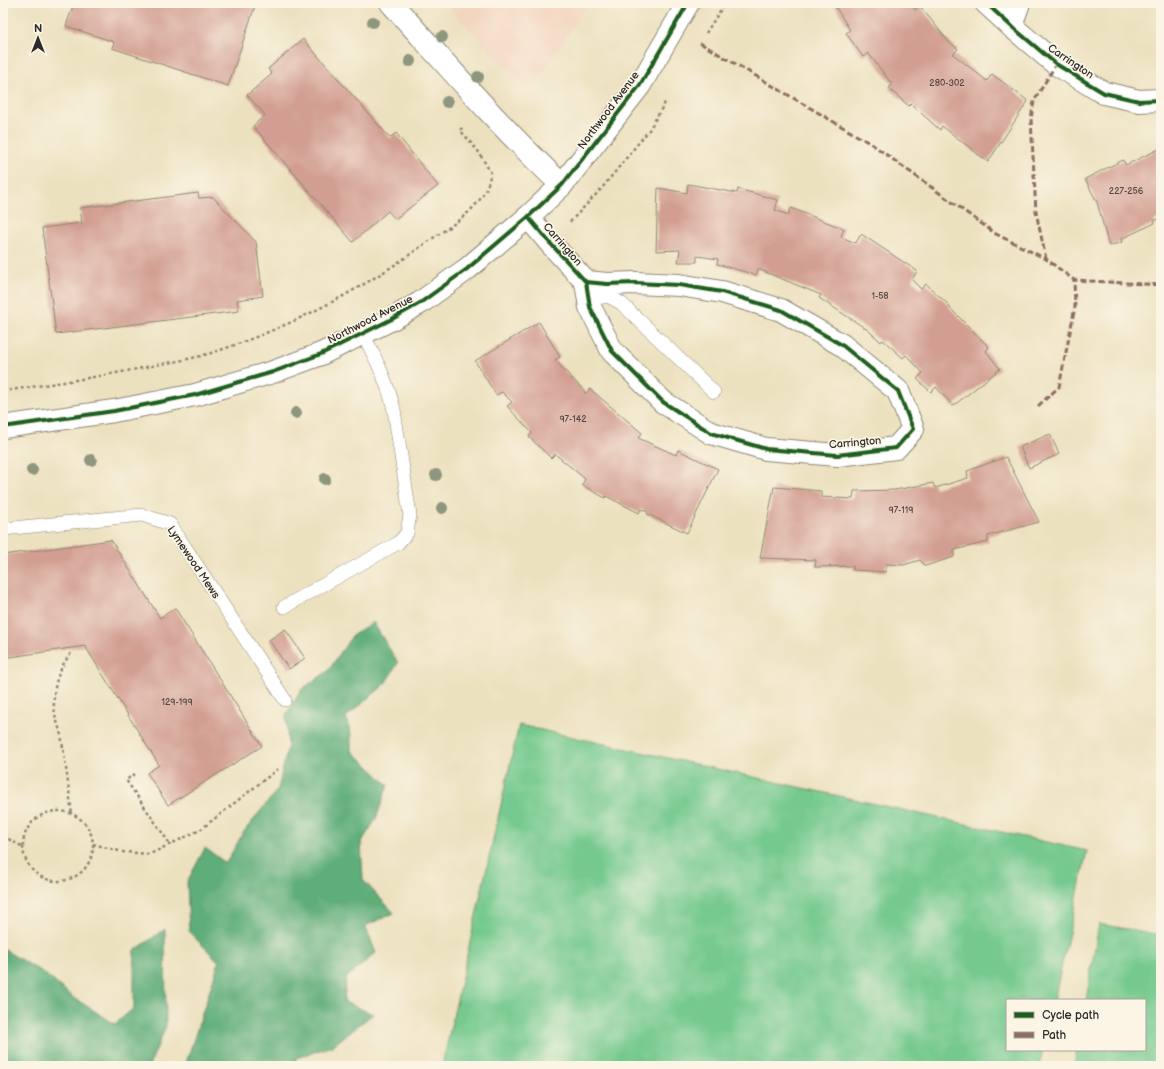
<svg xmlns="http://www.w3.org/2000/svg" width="1164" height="1069" font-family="'Balsamiq Sans',sans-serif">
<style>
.built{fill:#f2d4be}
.green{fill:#74c98e;stroke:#507a5c}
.forest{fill:#5fad79;stroke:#456c52}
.building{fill:#d19e91}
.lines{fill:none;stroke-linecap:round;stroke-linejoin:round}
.service-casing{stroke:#8c8675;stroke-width:14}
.minor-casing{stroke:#8c8675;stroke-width:24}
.path{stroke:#8c8675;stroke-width:2.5;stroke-dasharray:3 3;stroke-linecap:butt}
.service{stroke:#fff;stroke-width:13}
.minor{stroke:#fff;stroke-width:22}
.quiet{stroke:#8d6e63;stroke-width:3;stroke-dasharray:6 3;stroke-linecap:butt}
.cycleway-casing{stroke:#fcf5e5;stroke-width:6}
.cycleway{stroke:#1b5e20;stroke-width:4}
.tree{fill:#8e977e}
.labels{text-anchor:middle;stroke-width:3.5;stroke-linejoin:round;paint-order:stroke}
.number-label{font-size:9px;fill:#544844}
.street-label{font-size:11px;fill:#2b2b2b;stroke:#fcf5e5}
</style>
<rect width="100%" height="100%" fill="#fcf5e5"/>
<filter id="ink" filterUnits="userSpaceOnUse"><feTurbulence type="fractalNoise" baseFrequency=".025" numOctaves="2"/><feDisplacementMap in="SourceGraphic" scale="8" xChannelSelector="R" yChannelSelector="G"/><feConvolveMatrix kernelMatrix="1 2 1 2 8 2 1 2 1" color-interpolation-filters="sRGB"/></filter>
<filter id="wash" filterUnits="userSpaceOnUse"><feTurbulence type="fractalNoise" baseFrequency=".012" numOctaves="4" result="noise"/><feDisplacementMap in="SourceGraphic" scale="16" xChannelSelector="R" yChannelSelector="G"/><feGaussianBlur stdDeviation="0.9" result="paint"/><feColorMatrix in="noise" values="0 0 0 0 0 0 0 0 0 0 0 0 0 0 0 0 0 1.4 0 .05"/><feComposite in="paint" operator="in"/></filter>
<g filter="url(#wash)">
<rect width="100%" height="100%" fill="#ece1bf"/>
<path class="built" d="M444,3H588L536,83L526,87Z"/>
<path class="green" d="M519,725L1087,851L1054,1000H1007V1050H1043L1039,1066H442Z
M1099,924L1161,935V1066H1074L1077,1050H1145V1000H1086Z"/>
<path class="forest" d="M373,622L398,663L384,685L346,717L351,735V750L388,785L376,819L361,843L363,880L394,913L365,926L376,953L346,978L344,1002L373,1014L332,1046L296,1058L297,1066H185L219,962L189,932L187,882L205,848L226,863L243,833L278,789L288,746L286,715L302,689L328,671L352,636Z
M165,929L166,1026L149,1066H3V949L45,974L74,998L115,1024L134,1008V951Z"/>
<g id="blocks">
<path class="building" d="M74,3H256L228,86L112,48L114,42L66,26Z
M833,3H911L915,10L920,6L948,41L958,49L953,54L987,81L992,74L1028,101L988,162L942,126L940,130L911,104L909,106L889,89L892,84L868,53L863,57L846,33L850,30Z
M303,39L390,138L396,133L438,186L395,219L388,211L353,242L253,126L265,115L247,95L272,74L268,69Z
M1161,148V224L1158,219L1154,221L1155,223L1121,239L1122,242L1109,246L1097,202L1085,179L1123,160L1126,165Z
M688,184L737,193L738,189L778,200L775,210L788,215L791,208L844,229L841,237L856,243L861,234L917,271L912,280L921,289L926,284L950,306L949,307L989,347L986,351L1000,369L953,406L936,387L931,392L917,379L923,373L906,355L903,358L883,340L881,342L868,330L819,298L821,295L758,269L756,275L717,264L718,259L697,256V262H678L680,250L656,251L658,188L687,193Z
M198,193L199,198L213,197L256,242L263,296L237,300L239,311L56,334L42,228L82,223L80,208Z
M539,322L560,357L555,360L585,392V394L590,389L642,433L638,438L676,455L678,450L718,469L687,533L647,514L648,512L641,509L639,513L606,496L605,498L582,485L585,479L555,454L551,458L529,437L532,433L507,406L512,402L502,392L496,395L475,361Z
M1050,434L1059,454L1029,468L1020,447Z
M1006,457L1039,522L988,536V542L954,550V557L925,566L920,560L904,565L886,564V572L853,570V566L815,567L816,560L760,558L774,487L821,491V497L853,499L854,491L895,490L933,483L935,488L968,478L967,471Z
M111,540L160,618L175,608L262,746L168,805L147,773L159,765L85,646L3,658V555Z
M285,629L305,658L289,669L269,640Z"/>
</g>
</g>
<g filter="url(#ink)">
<use href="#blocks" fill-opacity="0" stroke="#8c8675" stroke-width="1"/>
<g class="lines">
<defs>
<path id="service" d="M589,300L608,296L621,303L714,392
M3,529L142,515L170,524L285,700
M284,607L398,543L407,533L410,515L394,410C388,383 376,359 363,334"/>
<path id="minor" d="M391,3C447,65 501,128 562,185
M986,3L1011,26L1056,64L1104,93L1139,101L1161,100
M1011,26L1019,3
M528,217L550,243L586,282L590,307L612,351L663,402L711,433L766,449L837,455L896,448L913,429L898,391L842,345L781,310L722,292L679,285L635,283L607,284L586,282
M3,427L114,411L195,395L273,372L321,354L392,319L420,303L467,269L528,217L562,185L640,85L688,3"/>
</defs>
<use href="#service" class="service-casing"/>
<use href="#minor" class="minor-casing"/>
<path class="path" d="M706,33L725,3
M570,222L602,188L649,130L666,101
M3,391C53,384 103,376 152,366C172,362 192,359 211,353C284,330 361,291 423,245C444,230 472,215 484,193C488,187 489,179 491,173L478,151L460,130L464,126
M71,653C57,671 51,692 55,714C57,723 61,732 62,741C66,766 69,790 72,815
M135,774L126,780L170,844
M23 846a35 35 0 1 1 70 0a35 35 0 1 1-70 0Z
M3,836L23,847
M93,844L123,852L150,854L200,830L278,769"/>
<use href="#service" class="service"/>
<use href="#minor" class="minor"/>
<path class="quiet" d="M700,43L873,145L996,234L1046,259L1074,280L1161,285
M1046,259L1036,212L1031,119L1034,101L1056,64
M1038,406L1059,387L1075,307L1074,280"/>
<defs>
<path id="cycleway" d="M986,3L1011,26L1056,64L1104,93L1139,101L1161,100
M528,217L550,243L586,282L590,307L612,351L663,402L711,433L766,449L837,455L896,448L913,429L898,391L842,345L781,310L722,292L679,285L635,283L607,284L586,282
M3,427L114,411L195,395L273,372L321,354L392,319L420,303L467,269L528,217L562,185L640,85L688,3"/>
</defs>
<use href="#cycleway" class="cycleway-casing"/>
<use href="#cycleway" class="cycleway"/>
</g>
<g class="tree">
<circle cx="373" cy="22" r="6"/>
<circle cx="442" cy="37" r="6"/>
<circle cx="410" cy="61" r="6"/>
<circle cx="478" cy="77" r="6"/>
<circle cx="447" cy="102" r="6"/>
<circle cx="296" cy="413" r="6"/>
<circle cx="91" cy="460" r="6"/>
<circle cx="32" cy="470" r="6"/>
<circle cx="436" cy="475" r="6"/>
<circle cx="325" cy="479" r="6"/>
<circle cx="442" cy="508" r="6"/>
</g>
</g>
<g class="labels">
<g class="number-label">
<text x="947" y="86">280-302</text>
<text x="1126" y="194">227-256</text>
<text x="880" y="299">1-58</text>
<text x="573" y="422">97-142</text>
<text x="901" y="513">97-119</text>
<text x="177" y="705">129-199</text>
</g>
<g class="street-label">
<text transform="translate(1071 61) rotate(34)" y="4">Carrington</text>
<text transform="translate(608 110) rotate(-53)" y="4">Northwood Avenue</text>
<text transform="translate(563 244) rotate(49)" y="4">Carrington</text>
<text transform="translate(370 319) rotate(-27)" y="4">Northwood Avenue</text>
<text transform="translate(855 442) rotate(-5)" y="4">Carrington</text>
<text transform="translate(194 562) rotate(56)" y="4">Lymewood Mews</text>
</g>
</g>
<rect width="1164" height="1069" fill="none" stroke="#fcf5e5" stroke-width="16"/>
<rect x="1006" y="999" width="140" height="52" fill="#fcf5e5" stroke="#a8a49b"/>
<rect x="1014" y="1012" width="20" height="6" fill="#1b5e20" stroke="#a8a49b"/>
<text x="1042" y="1019" font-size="12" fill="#2b2b2b">Cycle path</text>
<rect x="1014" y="1032" width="20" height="6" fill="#8d6e63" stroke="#a8a49b"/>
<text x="1042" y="1039" font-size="12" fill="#2b2b2b">Path</text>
<g transform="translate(38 38)" stroke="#fcf5e5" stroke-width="3" paint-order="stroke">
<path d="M0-3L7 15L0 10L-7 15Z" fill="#2b2b2b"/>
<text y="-6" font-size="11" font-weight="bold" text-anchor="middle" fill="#2b2b2b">N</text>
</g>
</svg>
